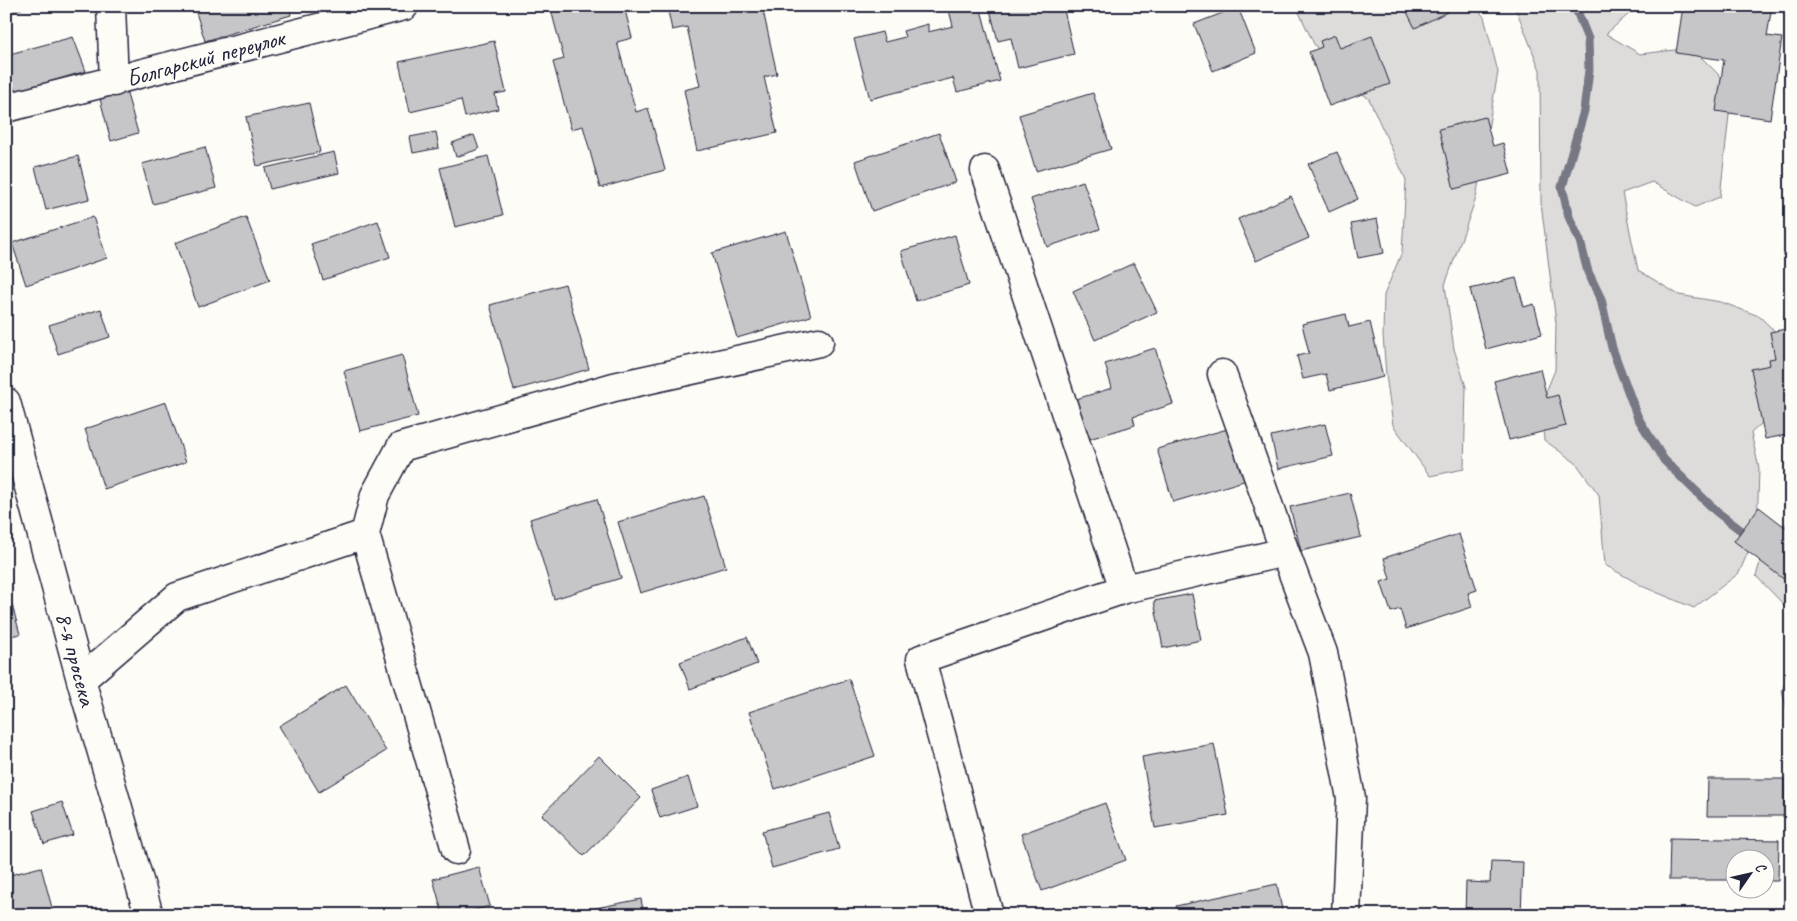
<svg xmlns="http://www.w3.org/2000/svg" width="1797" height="921" font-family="Caveat,sans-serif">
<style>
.green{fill:#dddcdb;stroke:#807f8b}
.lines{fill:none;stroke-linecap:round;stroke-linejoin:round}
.stream{stroke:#787885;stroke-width:9}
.building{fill:#c6c6c8;stroke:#22223b}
.minor-casing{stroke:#22223b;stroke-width:31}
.minor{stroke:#fdfcf7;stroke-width:28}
.labels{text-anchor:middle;stroke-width:4.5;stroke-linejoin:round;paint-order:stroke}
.street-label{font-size:24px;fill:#22223b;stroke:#fdfcf7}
</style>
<rect width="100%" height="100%" fill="#fdfcf7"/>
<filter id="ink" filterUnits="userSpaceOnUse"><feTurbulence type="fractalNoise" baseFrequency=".02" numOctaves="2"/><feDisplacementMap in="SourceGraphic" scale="10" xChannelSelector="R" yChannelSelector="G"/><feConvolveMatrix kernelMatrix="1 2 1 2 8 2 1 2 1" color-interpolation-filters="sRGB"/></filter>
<g filter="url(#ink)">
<path class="green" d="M1296,6H1475L1484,17L1498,72L1476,198L1445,285L1454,349L1466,387L1464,469L1430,476L1393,425L1386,375L1383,335L1384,295L1402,252L1406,180L1369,99L1334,71L1314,44Z
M1513,6H1638L1606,34L1640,54L1692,48L1732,88L1720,197L1695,207L1652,182L1622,193L1638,270L1679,295L1721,302L1759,316L1791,347V397L1751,433L1759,468L1757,531L1739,573L1694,608L1644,587L1605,565L1599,495L1576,463L1544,440L1541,404L1555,370L1556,323L1541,203L1540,70L1518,14Z
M1791,523V612L1756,576L1770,528Z
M1791,665V725L1782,691Z"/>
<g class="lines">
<path class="stream" d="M1575,6L1588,39L1589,70L1584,111L1562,187L1569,217L1580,241L1588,272L1601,299L1612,348L1638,418L1664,460L1717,512L1751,538"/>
</g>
<path class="building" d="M8,6H29L10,13Z
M194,6H289L291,15L205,41Z
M550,6H624L632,38L617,42L636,112L648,108L665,170L600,188L583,126L571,129L553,62L564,59Z
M667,6H762L777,74L764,77L777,133L697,151L684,90L700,86L687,27L672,30Z
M948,6H980L1000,81L957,92L953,78L870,99L854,39L882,32L885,42L905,37L903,31L928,24V32L953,26Z
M989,6H1063L1074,54L1018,68L1011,38L998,41Z
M1404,6H1459L1415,28Z
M1683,6H1772L1767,36L1782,38L1770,119L1716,111L1724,60L1676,53Z
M1238,7L1256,53L1213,71L1194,24Z
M1335,35L1340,48L1372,36L1390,84L1329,106L1309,52L1322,47L1320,41Z
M73,37L86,71L15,92L6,69V55Z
M494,41L506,92L495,94L498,109L465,117L461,100L410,112L399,62Z
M125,87L138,133L111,141L99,95Z
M1093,93L1111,149L1036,171L1019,115Z
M309,103L320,152L257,166L246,117Z
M1485,117L1493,146L1503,143L1511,174L1454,189L1439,129Z
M436,132L439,148L413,153L410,137Z
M939,133L956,182L872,211L855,161Z
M474,135L479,149L456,157L452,143Z
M205,147L216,188L153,204L142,164Z
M334,152L339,173L270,189L265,168Z
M1337,152L1358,199L1329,212L1308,164Z
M78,156L89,199L46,210L35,167Z
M488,156L503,215L455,227L440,168Z
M1083,181L1100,229L1047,247L1031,199Z
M1291,196L1309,238L1256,261L1238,219Z
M93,217L107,258L26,285L12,243Z
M246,217L270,280L198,307L175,243Z
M1377,219L1384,253L1358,258L1351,224Z
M378,221L390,257L323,280L311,244Z
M786,231L811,316L737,338L712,253Z
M955,235L969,285L916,301L901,251Z
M1134,263L1157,312L1095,340L1073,291Z
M1516,278L1524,307L1534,304L1542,334L1486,349L1470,289Z
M565,284L589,369L514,390L490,305Z
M101,309L110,337L58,354L49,325Z
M1346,314L1349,327L1370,322L1383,377L1330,390L1326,374L1303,379L1297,356L1309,353L1302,324Z
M1791,328V434L1765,439L1751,369L1770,365L1769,359L1775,358L1770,332Z
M1155,348L1173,404L1133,417L1135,425L1086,440L1073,400L1112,388L1105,364Z
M402,355L418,416L360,431L344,371Z
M1540,369L1547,398L1558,395L1566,426L1509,440L1494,381Z
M166,402L186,462L104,489L85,429Z
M1325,424L1333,456L1278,469L1271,436Z
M1231,428L1247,480L1173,502L1157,449Z
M1350,493L1361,537L1301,551L1290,507Z
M704,496L726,567L640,593L618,522Z
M597,499L621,578L554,599L530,519Z
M1759,507L1785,527L1791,523V595L1785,590L1790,584L1734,541Z
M1459,534L1477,590L1468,593L1472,607L1406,629L1400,609L1391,612L1381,582L1390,579L1384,558Z
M6,583L20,634L6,637Z
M1192,594L1201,640L1163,648L1154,601Z
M747,637L757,664L690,689L680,662Z
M849,679L875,756L775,789L749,712Z
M346,685L386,751L319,792L279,726Z
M1214,744L1228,815L1155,828L1142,757Z
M599,756L641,798L584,856L542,815Z
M688,777L697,806L660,818L651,790Z
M1708,779H1784V816H1707Z
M62,802L73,835L44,844L33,811Z
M1105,803L1126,860L1042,891L1021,834Z
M829,813L839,849L772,868L762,831Z
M6,815L12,833L6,834Z
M1670,838L1779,840L1778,881H1764V858H1734V880H1669Z
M1491,861L1523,862L1521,915H1465L1466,882L1490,883Z
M41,867L54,915H6V876Z
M479,867L490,906L458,915H443L433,879Z
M1277,884L1283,915H1178L1176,906Z
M641,899L644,915H561Z"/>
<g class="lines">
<defs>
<path id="minor" d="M111,6L114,82
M6,108L404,6
M985,170L1124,589
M1222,374L1285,552L1323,653L1351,798L1346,915
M6,402L81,680L149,915
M81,680L177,597L365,534
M456,850L365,534L375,495L401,447L614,387L819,342
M989,915L921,659L1124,589L1285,552"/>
</defs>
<use href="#minor" class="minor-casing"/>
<use href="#minor" class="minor"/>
</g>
</g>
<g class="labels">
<g class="street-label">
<text transform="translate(205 58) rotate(-15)" y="8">Болгарский переулок</text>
<text transform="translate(76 659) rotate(75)" y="8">8-я просека</text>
</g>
</g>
<rect width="1797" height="921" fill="none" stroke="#fdfcf7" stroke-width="25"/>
<rect x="12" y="12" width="1772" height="896" fill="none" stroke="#22223b" stroke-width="2" filter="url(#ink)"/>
<g transform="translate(1750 874) rotate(56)"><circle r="24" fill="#fdfcf7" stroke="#a5a5ac"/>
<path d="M0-4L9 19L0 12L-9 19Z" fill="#22223b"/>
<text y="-8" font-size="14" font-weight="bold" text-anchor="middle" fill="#22223b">С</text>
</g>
</svg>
